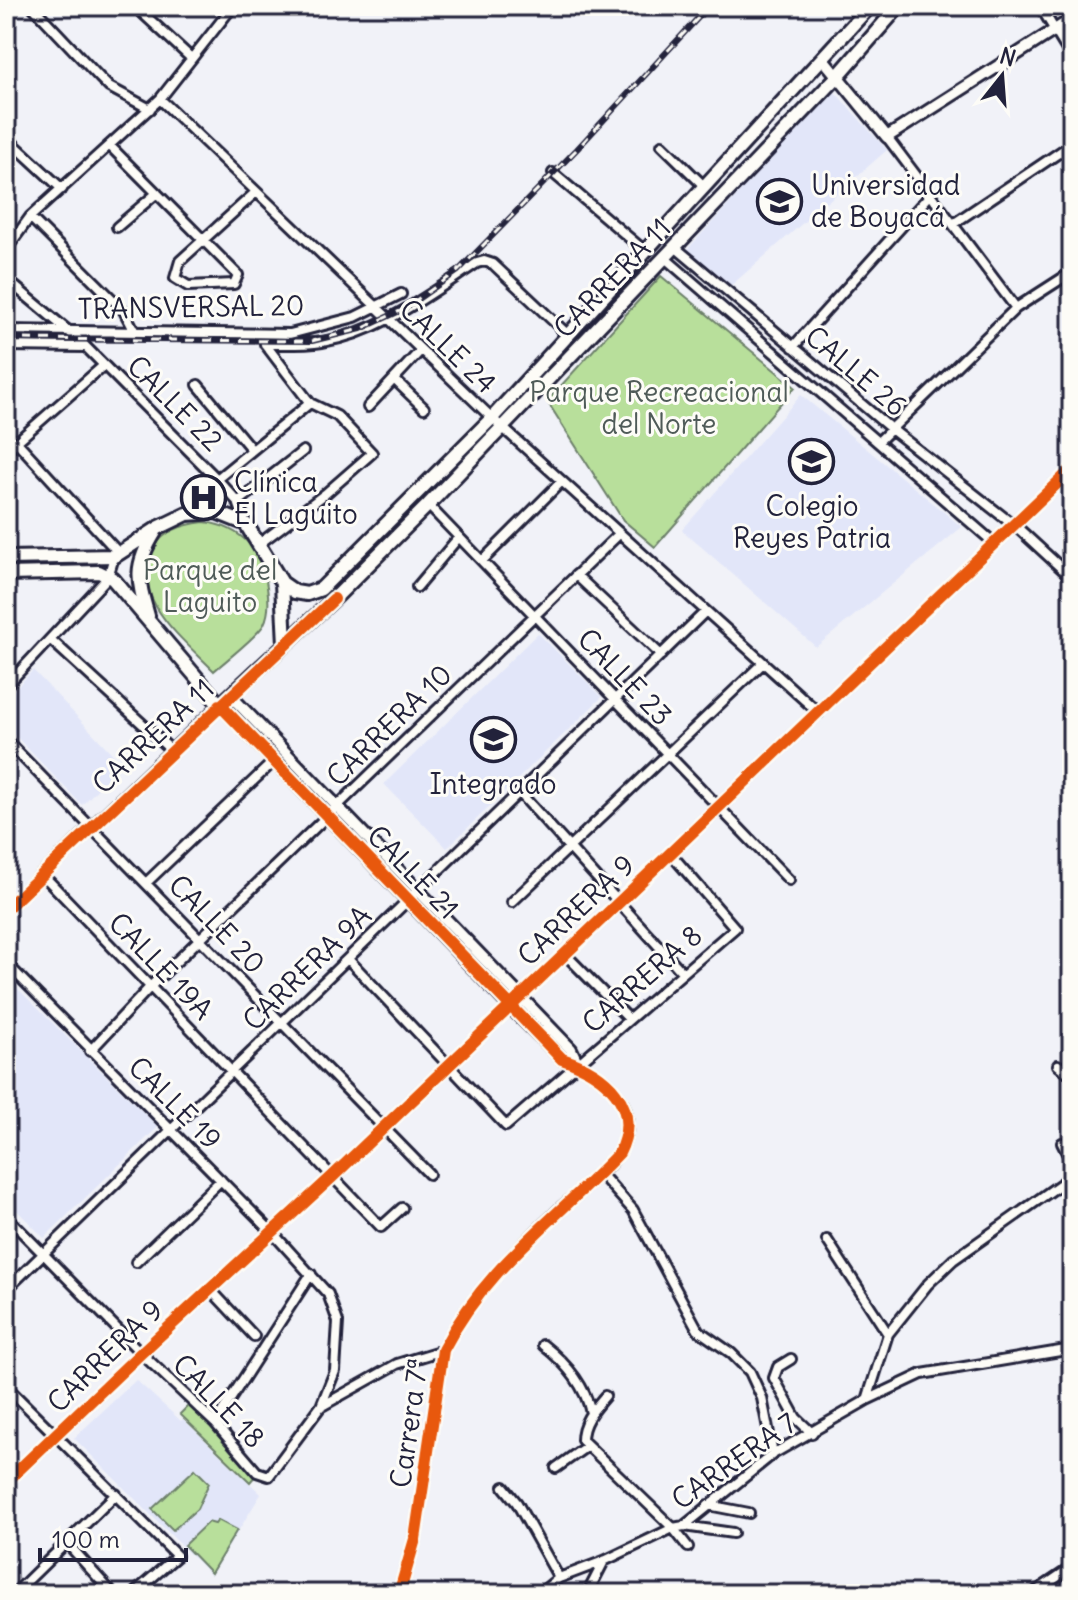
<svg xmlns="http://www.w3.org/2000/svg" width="1078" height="1600" font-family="Delius,sans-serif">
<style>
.built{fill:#e2e6f9}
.green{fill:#b8df9b;stroke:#6d806b;stroke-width:2}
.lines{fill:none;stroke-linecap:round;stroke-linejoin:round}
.minor-casing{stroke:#22223b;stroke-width:14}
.tertiary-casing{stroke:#22223b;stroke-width:16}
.primary-casing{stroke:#22223b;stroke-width:18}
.minor{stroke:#fdfcf7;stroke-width:8}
.tertiary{stroke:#fdfcf7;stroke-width:10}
.primary{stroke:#fdfcf7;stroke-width:12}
.rail-casing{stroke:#22223b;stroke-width:6}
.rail{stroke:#fdfcf7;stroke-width:3;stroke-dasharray:9;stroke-linecap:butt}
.cycleway-casing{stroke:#fdfcf7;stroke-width:17}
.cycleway{stroke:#e8590c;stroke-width:12}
.labels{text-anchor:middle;stroke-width:6;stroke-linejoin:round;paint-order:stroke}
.poi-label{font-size:28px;fill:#22223b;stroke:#fdfcf7;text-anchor:start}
.street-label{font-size:28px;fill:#22223b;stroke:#fdfcf7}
.park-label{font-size:28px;fill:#4f5b58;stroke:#fdfcf7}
</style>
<rect width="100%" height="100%" fill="#f1f2f8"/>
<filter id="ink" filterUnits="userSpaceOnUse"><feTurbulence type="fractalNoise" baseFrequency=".0125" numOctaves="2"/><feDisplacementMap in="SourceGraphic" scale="16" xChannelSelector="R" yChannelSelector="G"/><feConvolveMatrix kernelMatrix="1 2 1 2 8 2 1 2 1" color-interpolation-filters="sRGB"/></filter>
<g filter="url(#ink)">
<path class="built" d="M833,90L887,150L728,288L685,252Z
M801,395L962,527L816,647L682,530Z
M538,633L602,697L447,848L384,784Z
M33,670L122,764L82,805L6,726V699Z
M6,977L158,1127L44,1238L6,1199Z
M136,1380L181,1421L183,1419L261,1494L211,1575L74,1438Z"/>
<path class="green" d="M661,276L795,387L655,547L623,520L547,401Z
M204,522C242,527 263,551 267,587C269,599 270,612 264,624C259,635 225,661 214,671C184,640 124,595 155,546C165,530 185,524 204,522Z
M190,1404L257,1474L250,1482L180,1414Z
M195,1469L209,1483L197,1509L173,1530L152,1509Z
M218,1520L237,1530L211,1573L184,1545L208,1522L215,1524Z"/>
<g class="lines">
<defs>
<path id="minor" d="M32,6L100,78L109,87L150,109
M135,6L191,58
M1040,6L1072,58
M160,99L492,418L819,713
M6,137L62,189
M887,137L1016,308
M109,145L238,275L234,284L188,286L175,278L180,261L256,192
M662,145L705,187
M553,173L646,252
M30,217L124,311L135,332
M953,224L1072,144
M117,227L157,193
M675,247L890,428L1020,530L1072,578
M6,250L30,217L160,99L233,6
M665,258L993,542
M6,279L78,339L217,479L238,502L246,524
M6,330L290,334L355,317L401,294
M265,344C283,344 303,345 322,342C381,332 428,295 477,263L484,261L493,264L568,335
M6,346L85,347
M793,347L930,195
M394,379L424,408
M198,385L252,450
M368,407L421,350
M878,442L1016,308L1072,272
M6,451L103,366
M217,479L310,403
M238,502L303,451
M428,505L789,880
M259,544L325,494L372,453L337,416L310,403L265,344
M482,561L561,482
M576,575L661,655
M417,587L459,537
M50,639L172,751
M6,686L108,577L116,550L17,442
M6,740L429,1174
M519,792L683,973
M42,874L381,1227L402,1208
M146,883L274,761
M512,902L763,663
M565,954L629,1019
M348,959L506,1126L735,928L671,854
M6,963L272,1232L328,1294L338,1322L335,1371L321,1406L269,1476L257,1472L215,1423L141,1353L6,1216
M90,1051L150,987L618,535
M1058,1065L1072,1076
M1062,1143L1072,1163
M600,1173L633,1210L698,1330L731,1353L750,1372L762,1398L773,1454
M827,1240L888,1334
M136,1262L221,1180
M210,1289L254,1336
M6,1290L706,611
M543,1345C566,1363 585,1385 591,1413
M791,1359L778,1367L774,1378L796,1418L812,1433
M6,1386L177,1556L133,1594
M605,1396C594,1409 582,1422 582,1440L673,1528L688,1547
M867,1400L888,1334L928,1284L953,1260L1072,1176
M322,1406L397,1364L443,1350
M215,1423L311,1274
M556,1468L587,1446
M6,1482L141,1353L332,1177L1072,469
M504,1487L517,1503L559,1578
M708,1505L749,1513
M684,1526L733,1533
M67,1543L113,1594
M14,1594L116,1494
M399,1594L415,1539L443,1350C471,1295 515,1250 559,1209C579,1191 607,1173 621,1150C627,1139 629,1127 627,1115C623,1090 597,1078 578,1064
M539,1594L559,1578L604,1561L673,1528L684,1526L773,1454L867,1400L922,1374L1072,1349
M587,1594L604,1561
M1032,1594L1072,1567"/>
<path id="tertiary" d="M824,60L887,137L1072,19
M231,696L571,1049L578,1064
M6,909L220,705L515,1012L562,1059L578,1064"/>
<path id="primary" d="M6,558L115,556L158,528L187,514L216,512L246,524L282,583L295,592L307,594L321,589L492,418L870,6
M6,574L99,572L113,579L220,705L334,599L428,505L837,77L899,6
M282,583L285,644
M148,616C137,578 134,566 155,532"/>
</defs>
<use href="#minor" class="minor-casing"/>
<use href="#tertiary" class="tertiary-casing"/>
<use href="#primary" class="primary-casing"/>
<use href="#minor" class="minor"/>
<use href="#tertiary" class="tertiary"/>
<use href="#primary" class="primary"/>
<defs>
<path id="rail" d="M6,339L312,341L361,329L402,310L458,271L577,149L709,6"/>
</defs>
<use href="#rail" class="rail-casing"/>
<use href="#rail" class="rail"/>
<defs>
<path id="cycleway" d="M220,705L562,1059C605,1073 643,1105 619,1153C557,1219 487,1265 443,1350L415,1539L399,1594
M6,909L334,599
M6,1482L141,1353L332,1177L1072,469"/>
</defs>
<use href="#cycleway" class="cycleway-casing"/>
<use href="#cycleway" class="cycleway"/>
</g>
</g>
<defs>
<symbol id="university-ring" viewBox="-11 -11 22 22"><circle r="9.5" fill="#fdfcf7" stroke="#22223b" stroke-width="1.5"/><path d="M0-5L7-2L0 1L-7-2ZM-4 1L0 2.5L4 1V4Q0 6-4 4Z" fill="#22223b"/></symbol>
<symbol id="school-ring" viewBox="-11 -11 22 22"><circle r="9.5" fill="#fdfcf7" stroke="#22223b" stroke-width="1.5"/><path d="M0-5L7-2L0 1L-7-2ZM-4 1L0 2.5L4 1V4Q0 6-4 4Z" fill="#22223b"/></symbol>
<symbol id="hospital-ring" viewBox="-11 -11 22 22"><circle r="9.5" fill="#fdfcf7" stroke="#22223b" stroke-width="1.5"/><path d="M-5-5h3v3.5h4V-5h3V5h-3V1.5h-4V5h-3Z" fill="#22223b"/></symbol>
</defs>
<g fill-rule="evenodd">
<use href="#university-ring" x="754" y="176" width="51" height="51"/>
<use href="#school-ring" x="786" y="436" width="51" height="51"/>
<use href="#hospital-ring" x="178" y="472" width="51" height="51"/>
<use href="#school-ring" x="468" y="714" width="51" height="51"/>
</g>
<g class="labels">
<g class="poi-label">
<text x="811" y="195">Universidad<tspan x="811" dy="32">de Boyacá</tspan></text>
<text x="234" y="492">Clínica<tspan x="234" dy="32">El Laguito</tspan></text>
<text x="812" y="516" text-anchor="middle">Colegio<tspan x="812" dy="32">Reyes Patria</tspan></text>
<text x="493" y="794" text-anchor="middle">Integrado</text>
</g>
<g class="street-label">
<text transform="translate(612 278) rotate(-46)" y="10">CARRERA 11</text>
<text transform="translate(191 307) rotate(-1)" y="10">TRANSVERSAL 20</text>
<text transform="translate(448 346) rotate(44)" y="10">CALLE 24</text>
<text transform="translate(856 371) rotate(40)" y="10">CALLE 26</text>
<text transform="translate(175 403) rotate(45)" y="10">CALLE 22</text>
<text transform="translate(625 677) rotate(46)" y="10">CALLE 23</text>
<text transform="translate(389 725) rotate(-44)" y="10">CARRERA 10</text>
<text transform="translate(153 736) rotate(-43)" y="10">CARRERA 11</text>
<text transform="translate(413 872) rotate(46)" y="10">CALLE 21</text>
<text transform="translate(576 910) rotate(-43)" y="10">CARRERA 9</text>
<text transform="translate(217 924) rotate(46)" y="10">CALLE 20</text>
<text transform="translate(161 966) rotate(46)" y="10">CALLE 19A</text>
<text transform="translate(307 968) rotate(-44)" y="10">CARRERA 9A</text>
<text transform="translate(642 979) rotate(-41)" y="10">CARRERA 8</text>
<text transform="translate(175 1103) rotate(45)" y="10">CALLE 19</text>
<text transform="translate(105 1356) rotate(-44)" y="10">CARRERA 9</text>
<text transform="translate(219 1401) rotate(46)" y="10">CALLE 18</text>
<text transform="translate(409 1423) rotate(-82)" y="10">Carrera 7ª</text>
<text transform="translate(734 1461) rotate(-35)" y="10">CARRERA 7</text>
</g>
<g class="park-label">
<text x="659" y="402">Parque Recreacional<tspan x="659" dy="32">del Norte</tspan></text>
<text x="210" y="580">Parque del<tspan x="210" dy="32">Laguito</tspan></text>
</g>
</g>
<rect width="1078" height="1600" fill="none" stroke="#fdfcf7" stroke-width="32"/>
<rect x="16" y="16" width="1046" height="1568" fill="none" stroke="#22223b" stroke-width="3" filter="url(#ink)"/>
<g transform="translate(1002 76) rotate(17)" stroke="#fdfcf7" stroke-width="6" paint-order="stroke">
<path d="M0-6L14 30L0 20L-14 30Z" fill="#22223b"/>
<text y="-12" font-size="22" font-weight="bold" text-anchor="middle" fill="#22223b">N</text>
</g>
<path d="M40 1548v12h146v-12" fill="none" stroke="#22223b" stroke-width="4"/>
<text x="52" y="1548" font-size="24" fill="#22223b" stroke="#fdfcf7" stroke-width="6" paint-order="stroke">100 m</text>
</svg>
